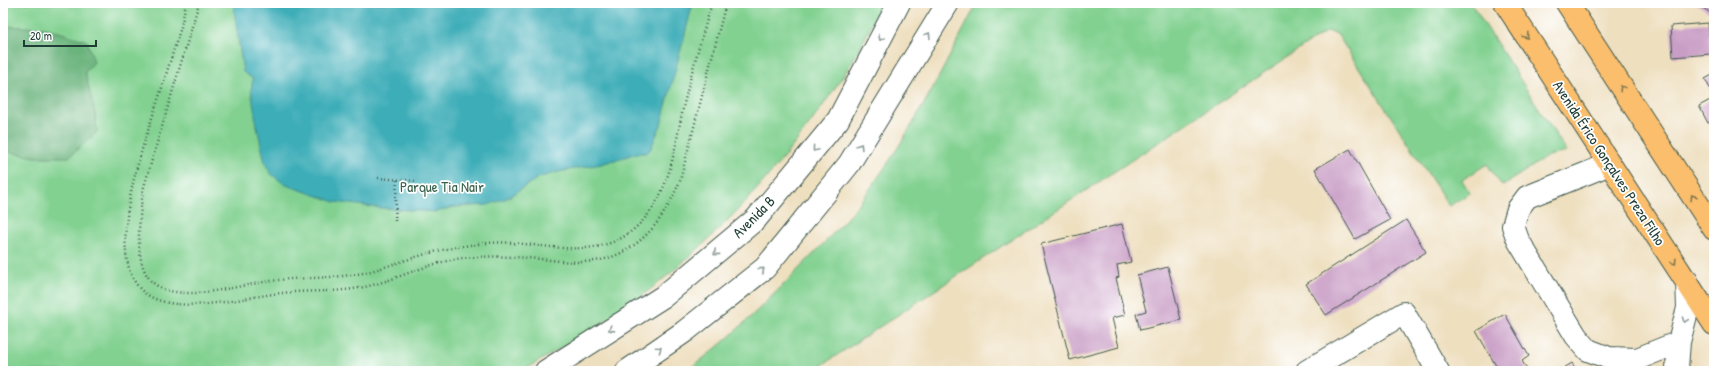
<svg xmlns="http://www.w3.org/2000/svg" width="1717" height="374" font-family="'Patrick Hand',sans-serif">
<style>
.green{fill:#82d191;stroke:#508762}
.forest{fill:#69b37b;stroke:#447858}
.water{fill:#3cadb8;stroke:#2e7576}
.building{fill:#c99ec6}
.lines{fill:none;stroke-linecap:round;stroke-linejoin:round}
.minor-casing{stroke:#3e5549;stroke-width:24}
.major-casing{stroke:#3e5549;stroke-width:24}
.path{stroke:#3e5549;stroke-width:2.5;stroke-dasharray:1 3;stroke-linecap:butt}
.minor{stroke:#fff;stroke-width:22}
.major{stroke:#fabe6d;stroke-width:22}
.oneway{stroke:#8f9e9a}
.oneway2{stroke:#82774e}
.labels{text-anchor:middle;stroke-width:3.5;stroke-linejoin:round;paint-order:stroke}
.street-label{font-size:15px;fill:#1f3d34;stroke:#fff}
.park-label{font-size:15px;fill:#38624b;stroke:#fff}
</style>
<rect width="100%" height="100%" fill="#fff"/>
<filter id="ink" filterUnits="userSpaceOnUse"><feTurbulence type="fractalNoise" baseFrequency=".025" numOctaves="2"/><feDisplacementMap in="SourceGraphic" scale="8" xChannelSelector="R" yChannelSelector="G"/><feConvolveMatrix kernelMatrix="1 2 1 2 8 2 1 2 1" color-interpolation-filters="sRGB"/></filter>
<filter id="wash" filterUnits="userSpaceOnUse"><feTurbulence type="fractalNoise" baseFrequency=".012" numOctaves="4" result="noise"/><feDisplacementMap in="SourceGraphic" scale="16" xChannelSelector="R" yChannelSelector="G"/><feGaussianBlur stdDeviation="0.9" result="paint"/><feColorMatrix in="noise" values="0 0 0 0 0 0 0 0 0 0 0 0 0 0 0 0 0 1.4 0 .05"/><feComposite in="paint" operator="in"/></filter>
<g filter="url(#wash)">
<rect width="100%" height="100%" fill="#eedfbf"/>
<path class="green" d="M3,3H882C872,23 863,44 852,62C792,157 716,244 624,309C594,329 562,347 531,366L519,371H3V149L4,151Z
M977,3H1471L1567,152L1548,156L1502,186L1487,164L1462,180L1470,193L1449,206L1337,34L1327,31L813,371H686C722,346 754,314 785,283C815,252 847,222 872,186C913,129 945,66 977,3Z"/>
<path class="forest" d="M3,26L46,28L87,41L94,62L85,72L95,113L97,132L69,157H35L4,151L3,149Z"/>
<path class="water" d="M233,3H693L661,125L650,150L646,153H638L601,164L558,172L538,178L507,198L488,205L454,207L436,212L381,208L335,202L286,185L271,174L265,163L256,122L251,89L253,79L243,72Z"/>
<g id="blocks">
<path class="building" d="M1695,3H1714V15Z
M1708,23L1711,54L1673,57L1671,26Z
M1714,74V96L1705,79Z
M1714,98V120L1708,123L1699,106Z
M1350,149L1390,220L1355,239L1315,169Z
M1406,220L1426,252L1326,315L1306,284Z
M1122,224L1131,262L1117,265L1119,277L1116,278L1125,315L1112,318L1119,347L1070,360L1041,244Z
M1168,267L1181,320L1140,330L1136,314L1146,311L1137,275Z
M1505,314L1529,356L1522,361L1528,371H1499L1476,331Z
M1572,363L1577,371H1559Z"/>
</g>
</g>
<g filter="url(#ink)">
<use href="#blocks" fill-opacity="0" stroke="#3e5549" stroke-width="1"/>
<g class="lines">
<defs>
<path id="minor" d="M1610,164L1527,197L1518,209L1513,226L1518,240L1576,336L1588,350L1609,358L1637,359L1679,342
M546,371L664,296L756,219L838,120L899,3
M627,371L684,332L765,268L849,164L948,3
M1307,371L1404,313L1438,371
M1679,371L1677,368L1679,342L1688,308L1687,281"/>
<path id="major" d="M1505,3L1714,324
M1567,3L1714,229"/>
</defs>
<use href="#minor" class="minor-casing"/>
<use href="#major" class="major-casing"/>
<path class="path" d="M186,3L181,27C172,55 164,82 155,109C141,152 108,245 137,285C164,322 245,296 282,293C309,290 337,293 364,287C397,280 429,262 463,258C484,256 507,256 528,258C560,260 591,268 621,253C652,237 667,211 680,181L726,3
M199,3L143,190C140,217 131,268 156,285C167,293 184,293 196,293C224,291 251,283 279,280C309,277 341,279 371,271C396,264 421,254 447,249C468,245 492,241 513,243C554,246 600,259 634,229C671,198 674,148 684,104C692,70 702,36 712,3
M378,178L415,181
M395,221L397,179"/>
<use href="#minor" class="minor"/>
<use href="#major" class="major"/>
</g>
<defs><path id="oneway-chevron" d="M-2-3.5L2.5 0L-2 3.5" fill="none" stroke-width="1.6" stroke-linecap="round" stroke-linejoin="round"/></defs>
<g class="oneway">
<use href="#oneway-chevron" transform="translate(928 35) rotate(-58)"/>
<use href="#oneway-chevron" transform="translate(881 38) rotate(117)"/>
<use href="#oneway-chevron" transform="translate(860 146) rotate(-58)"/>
<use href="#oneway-chevron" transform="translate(815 149) rotate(130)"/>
<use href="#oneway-chevron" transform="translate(716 253) rotate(140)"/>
<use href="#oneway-chevron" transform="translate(762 270) rotate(-42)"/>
<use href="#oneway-chevron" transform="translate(1685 320) rotate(108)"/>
<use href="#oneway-chevron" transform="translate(611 329) rotate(148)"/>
<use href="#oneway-chevron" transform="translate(659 349) rotate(-35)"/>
</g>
<g class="oneway2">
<use href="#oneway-chevron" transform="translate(1526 36) rotate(57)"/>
<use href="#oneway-chevron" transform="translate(1622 88) rotate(-123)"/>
<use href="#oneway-chevron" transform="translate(1693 197) rotate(-123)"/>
<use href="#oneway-chevron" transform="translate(1674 262) rotate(57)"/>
</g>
</g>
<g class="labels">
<g class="street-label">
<text transform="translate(1609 163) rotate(57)" y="5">Avenida Érico Gonçalves Preza Filho</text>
<text transform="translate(754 217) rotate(-45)" y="5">Avenida B</text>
</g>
<g class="park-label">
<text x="442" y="192">Parque Tia Nair</text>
</g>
</g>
<rect width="1717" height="374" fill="none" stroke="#fff" stroke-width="16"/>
<path d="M24 40v6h72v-6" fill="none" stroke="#1f3d34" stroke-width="2"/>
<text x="30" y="40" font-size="12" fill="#1f3d34" stroke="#ffffff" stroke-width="3" paint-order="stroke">20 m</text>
</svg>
